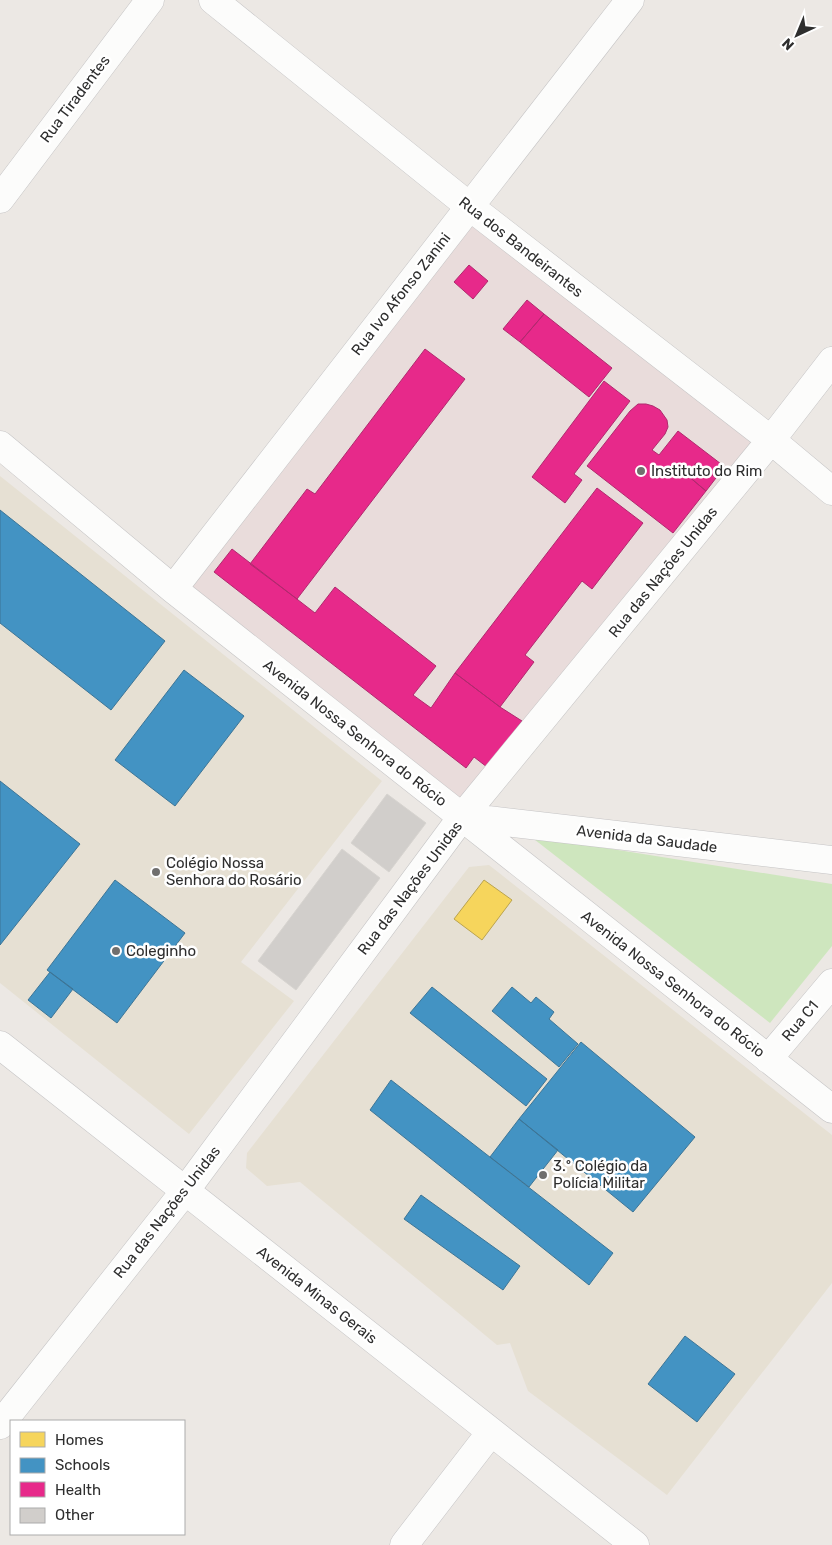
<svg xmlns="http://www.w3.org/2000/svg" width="832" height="1545" font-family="Rubik,sans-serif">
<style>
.education{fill:#e6e0d3}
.medical{fill:#e9dcdb}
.green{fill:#cee6be}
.homes{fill:#f6d55c;stroke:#baa34e}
.schools{fill:#4393c3;stroke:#3d7596}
.health{fill:#e7298a;stroke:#b02a6e}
.building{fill:#d1cecb;stroke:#d7d4d0}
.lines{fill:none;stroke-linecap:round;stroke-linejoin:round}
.minor-casing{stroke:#c5c4c5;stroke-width:29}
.minor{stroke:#fcfcfb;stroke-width:28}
.poi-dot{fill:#706f6e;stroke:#fff;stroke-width:2}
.labels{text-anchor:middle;stroke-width:5;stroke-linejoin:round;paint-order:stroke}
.street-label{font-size:15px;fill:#2e2e2e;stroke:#fff}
.poi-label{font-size:15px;fill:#2e2e2e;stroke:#fff;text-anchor:start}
</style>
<rect width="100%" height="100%" fill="#ece8e4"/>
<path class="education" d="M0,476L382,781L241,962L294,1001L189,1134L0,983Z
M489,865L832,1135V1283L667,1495L528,1391L510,1343L497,1345L300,1182L267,1186L246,1168L247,1153L469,867Z"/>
<path class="medical" d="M467,215L754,439L462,816L177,586Z"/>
<path class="green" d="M530,836L832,884V946L770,1023Z"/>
<path class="homes" d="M484,880L512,900L482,940L454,919Z"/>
<path class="schools" d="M0,510L165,641L111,710L0,623Z
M184,670L244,716L175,806L115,760Z
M0,781L80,844L0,945Z
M115,880L185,933L117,1023L47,970Z
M50,972L73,989L51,1018L28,1000Z
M432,987L547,1079L526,1106L410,1013Z
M512,987L531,1003L536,997L554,1012L549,1019L578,1044L559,1067L492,1011Z
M581,1042L695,1137L633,1212L519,1119Z
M391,1080L613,1253L589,1285L370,1110Z
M519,1119L558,1150L529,1187L490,1157Z
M421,1195L520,1266L503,1290L404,1219Z
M685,1336L735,1374L697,1422L648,1384Z"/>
<path class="health" d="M469,265L488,281L473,299L454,282Z
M527,300L544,314L520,342L503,329Z
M544,314L612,368L589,397L520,342Z
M425,349L465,379L297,599L250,564L307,489L315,494Z
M604,381L630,401L574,474L582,480L565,503L532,477Z
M638,404H646L653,406L660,410L667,420L668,427L665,434L652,450L659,455L678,431L725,467L716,478L696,463L687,475L706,491L673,533L587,466L630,411Z
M696,463L716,478L706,491L687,475Z
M597,488L643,523L592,589L582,581L525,655L534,662L500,707L455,673Z
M232,549L315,613L335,587L436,666L413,695L431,708L455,673L500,707L522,721L487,767L474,757L466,768L214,572Z"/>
<path class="building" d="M387,794L426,823L389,872L351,843Z
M342,849L380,878L296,990L258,961Z"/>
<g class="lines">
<defs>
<path id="minor" d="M213,0L469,206L771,440L832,491
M0,199L150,0
M0,445L173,589L832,1109
M173,589L630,0
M462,817L832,860
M0,1045L635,1545
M768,1059L832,983
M0,1425L185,1191L462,817L771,440L832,361
M404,1545L491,1432"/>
</defs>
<use href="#minor" class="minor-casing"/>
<use href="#minor" class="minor"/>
</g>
<g class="poi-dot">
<circle cx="641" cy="471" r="5"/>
<circle cx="156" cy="872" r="5"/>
<circle cx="116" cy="951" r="5"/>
<circle cx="543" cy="1175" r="5"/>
</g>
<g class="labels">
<g class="street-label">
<text transform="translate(75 99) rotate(-53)" y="5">Rua Tiradentes</text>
<text transform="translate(521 247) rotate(38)" y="5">Rua dos Bandeirantes</text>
<text transform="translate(401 294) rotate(-52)" y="5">Rua Ivo Afonso Zanini</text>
<text transform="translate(663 572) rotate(-51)" y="5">Rua das Nações Unidas</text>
<text transform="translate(355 733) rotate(38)" y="5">Avenida Nossa Senhora do Rócio</text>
<text transform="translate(647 839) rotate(7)" y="5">Avenida da Saudade</text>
<text transform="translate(410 888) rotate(-53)" y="5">Rua das Nações Unidas</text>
<text transform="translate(673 984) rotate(38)" y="5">Avenida Nossa Senhora do Rócio</text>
<text transform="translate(800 1021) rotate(-50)" y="5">Rua C1</text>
<text transform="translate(167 1212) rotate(-52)" y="5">Rua das Nações Unidas</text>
<text transform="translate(317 1295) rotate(38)" y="5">Avenida Minas Gerais</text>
</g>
<g class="poi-label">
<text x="651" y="476">Instituto do Rim</text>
<text x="166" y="868">Colégio Nossa<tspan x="166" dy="17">Senhora do Rosário</tspan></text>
<text x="126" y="956">Coleginho</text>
<text x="553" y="1171">3.º Colégio da<tspan x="553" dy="17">Polícia Militar</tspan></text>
</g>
</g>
<rect x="10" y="1420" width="175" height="115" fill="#ffffff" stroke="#ababab"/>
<rect x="20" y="1432" width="25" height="15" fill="#f6d55c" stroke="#ababab"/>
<text x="55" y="1445" font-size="15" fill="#2e2e2e">Homes</text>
<rect x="20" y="1458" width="25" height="15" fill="#4393c3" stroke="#ababab"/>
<text x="55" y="1470" font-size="15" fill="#2e2e2e">Schools</text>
<rect x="20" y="1482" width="25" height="15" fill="#e7298a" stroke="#ababab"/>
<text x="55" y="1495" font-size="15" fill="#2e2e2e">Health</text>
<rect x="20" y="1508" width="25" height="15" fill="#d1cecb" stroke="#ababab"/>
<text x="55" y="1520" font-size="15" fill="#2e2e2e">Other</text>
<g transform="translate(797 35) rotate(224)" stroke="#ffffff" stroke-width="4" paint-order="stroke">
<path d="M0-4L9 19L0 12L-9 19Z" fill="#2e2e2e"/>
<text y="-8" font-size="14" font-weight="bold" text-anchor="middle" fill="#2e2e2e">N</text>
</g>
</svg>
